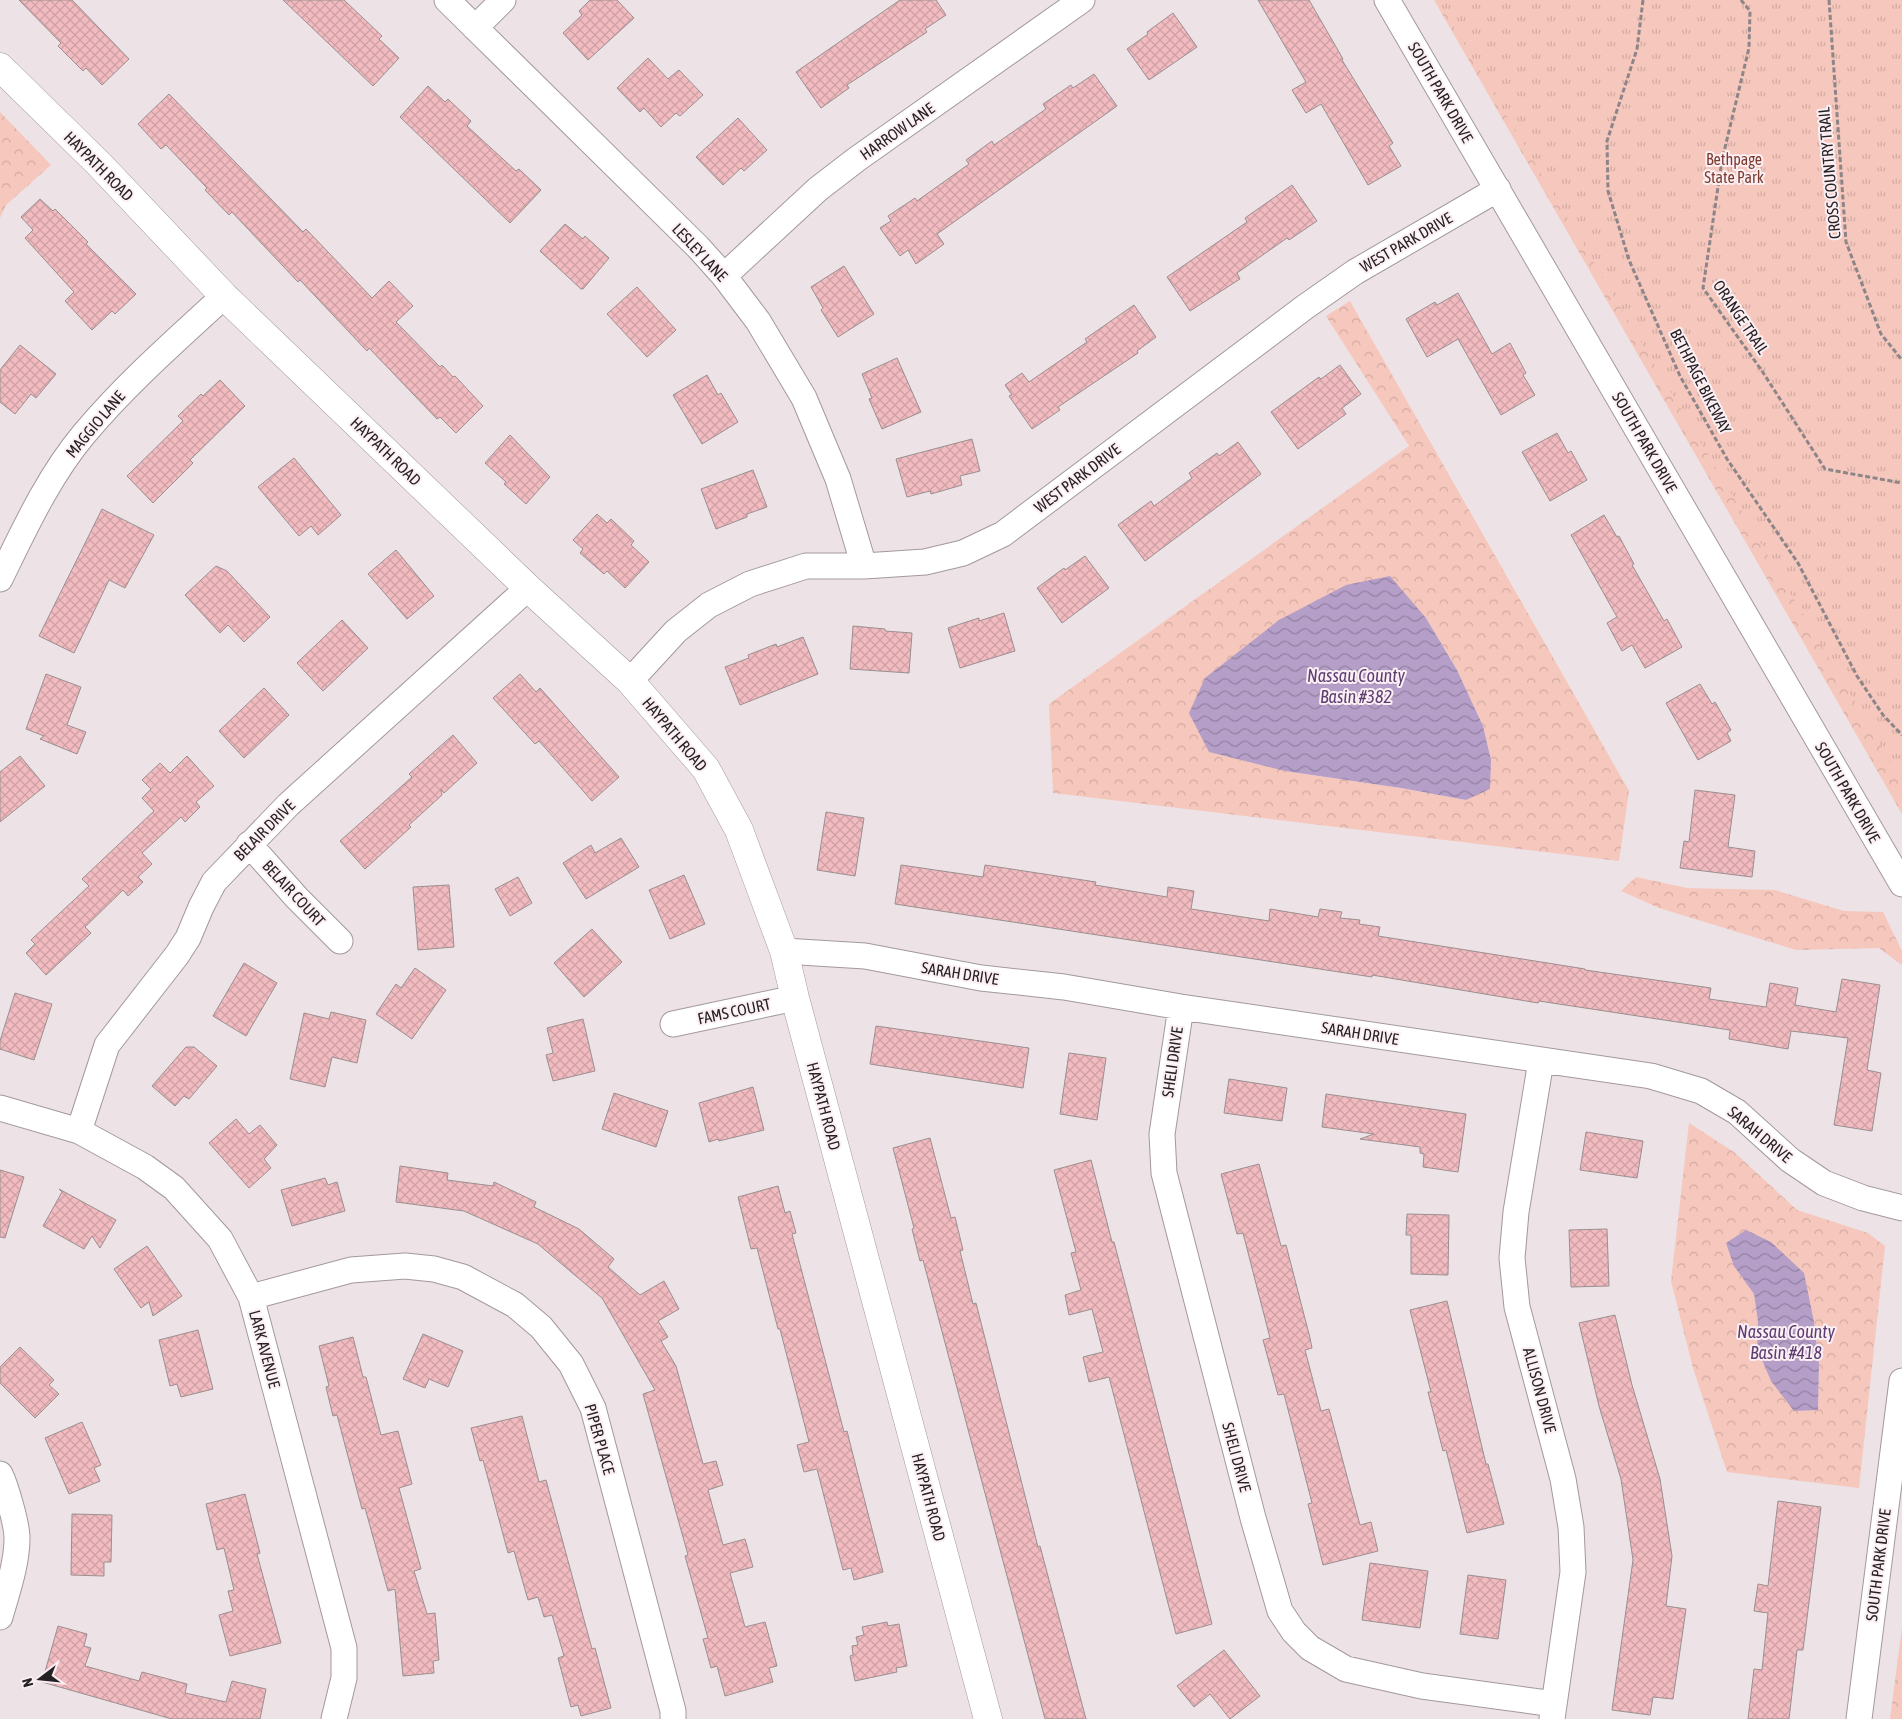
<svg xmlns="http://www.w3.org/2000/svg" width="1902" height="1719" font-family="'Asap Condensed',sans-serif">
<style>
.forest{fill:url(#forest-crowns);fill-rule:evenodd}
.park{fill:url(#park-tufts)}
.water{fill:url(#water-waves)}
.building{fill:url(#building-cross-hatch);stroke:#9b8f90}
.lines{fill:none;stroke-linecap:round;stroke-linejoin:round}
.minor-casing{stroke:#a3999d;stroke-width:27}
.tertiary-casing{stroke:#a3999d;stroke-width:29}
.path{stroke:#8d8588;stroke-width:3;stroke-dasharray:5 2.5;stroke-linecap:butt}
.minor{stroke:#fff;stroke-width:25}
.tertiary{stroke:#fff;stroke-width:28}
.labels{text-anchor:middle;stroke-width:4;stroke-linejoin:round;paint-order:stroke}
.street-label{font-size:16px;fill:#262224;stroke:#fbeff4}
.park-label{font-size:16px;fill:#7c3b2e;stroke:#fbeff4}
.water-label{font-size:18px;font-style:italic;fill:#5c3d72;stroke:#fbeff4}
</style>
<defs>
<pattern id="forest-crowns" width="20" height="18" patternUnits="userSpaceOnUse" patternTransform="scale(1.25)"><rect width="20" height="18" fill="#f6c7bc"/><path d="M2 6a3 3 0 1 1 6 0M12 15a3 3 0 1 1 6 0" fill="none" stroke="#d3aba1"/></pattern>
<pattern id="park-tufts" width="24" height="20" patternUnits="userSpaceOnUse" patternTransform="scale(1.25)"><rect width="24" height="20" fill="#f6c7bc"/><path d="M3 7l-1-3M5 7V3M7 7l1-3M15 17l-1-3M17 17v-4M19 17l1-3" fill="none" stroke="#d3aba1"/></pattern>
<pattern id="water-waves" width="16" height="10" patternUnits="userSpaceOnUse" patternTransform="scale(1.25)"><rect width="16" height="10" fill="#b59fc8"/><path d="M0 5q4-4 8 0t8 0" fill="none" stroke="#9381a2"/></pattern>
<pattern id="building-cross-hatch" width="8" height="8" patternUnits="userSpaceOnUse" patternTransform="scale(1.25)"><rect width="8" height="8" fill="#f1bbc0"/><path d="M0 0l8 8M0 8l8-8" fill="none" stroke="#cea0a5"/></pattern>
</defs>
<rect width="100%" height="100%" fill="#ede2e6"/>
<path class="forest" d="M1434,0H1618L1902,751V814Z
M0,112L51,165L6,205L0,218Z
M1350,301L1629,791L1619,861L1053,793L1049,704L1409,446L1326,316ZM1426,618L1457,670L1483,726L1491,760L1466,800L1401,788L1285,771Z
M1636,877L1687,888L1775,890L1844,911L1883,912L1902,951V965L1879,948L1796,950L1659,908L1621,891Z
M1689,1123L1734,1152L1797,1210L1868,1233L1885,1246L1859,1488L1727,1472L1693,1368L1671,1281ZM1754,1294L1814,1322L1819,1364L1818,1410L1757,1348L1758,1322Z
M1902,1627V1719H1890Z"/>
<path class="park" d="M1438,0H1902V781Z"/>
<path class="water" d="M1390,576L1426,618L1457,670L1483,726L1491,760L1490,789L1466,800L1401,788L1285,771L1209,752L1189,713L1205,678L1279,620L1346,585Z
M1746,1230L1771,1242L1804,1273L1814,1322L1819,1364L1818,1410L1794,1411L1771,1381L1757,1348L1758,1322L1754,1294L1734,1266L1726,1243Z"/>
<path class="building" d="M19,0H72L129,59L102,85L86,68L83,71L58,46L61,43Z
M283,0H344L382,36L379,39L399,58L373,86Z
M590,0H617L634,18L588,60L563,33L582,15L579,11Z
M900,0H936L946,15L925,29L927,32L847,85L849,88L821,108L796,72Z
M1258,0H1309L1343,59L1342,60L1393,143L1389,146L1401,166L1368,185L1321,104L1306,113L1292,90L1306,82Z
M1173,13L1197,47L1149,80L1127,49L1148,34L1147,32Z
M648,58L668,79L679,70L703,95L680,116L676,113L661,127L644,108L640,112L617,88Z
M1094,74L1117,106L937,234L944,244L916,264L908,250L900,256L880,228L891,221L888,216L915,198L917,201L969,164L966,160L992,141L994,145L1046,109L1043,104L1071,85L1073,88Z
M428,86L445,102L448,99L471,121L467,126L516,171L519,169L541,190L510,223L400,117Z
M169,94L303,232L306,229L372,298L389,281L413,306L396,322L440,367L442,365L453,377L455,376L483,406L456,433L440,417L437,419L369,348L367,351L300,280L298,282L232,212L229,215L205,190L207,188L166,145L161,149L138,124Z
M738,118L767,150L744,171L741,168L723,185L696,157Z
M1292,185L1317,221L1289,240L1287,238L1237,273L1240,279L1190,311L1167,277L1247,222L1245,218Z
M40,199L53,211L55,209L88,242L86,244L136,294L115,314L112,311L92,330L65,301L74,292L25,238L33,230L21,217Z
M565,224L583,239L585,236L609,258L583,289H581L540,251Z
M844,266L874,314L838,337L821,310L823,308L811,287Z
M637,287L676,330L647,357L607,314Z
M1458,293L1492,354L1510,343L1526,373L1523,375L1535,395L1501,415L1458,339L1427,357L1406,319L1435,302L1437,305Z
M1134,305L1156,337L1137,351L1138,353L1058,407L1060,410L1032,429L1009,396L1012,395L1005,385L1022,373L1029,382L1087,342L1085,339Z
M20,345L56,374L36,398L31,394L15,414L0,402V370Z
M897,358L921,412L882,429L869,399L872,398L862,374Z
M1340,365L1361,394L1342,408L1346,414L1298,449L1271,412L1319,377L1321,379Z
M707,375L718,395L721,393L738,422L702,444L673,395Z
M220,380L245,406L190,460L193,463L153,503L127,476L183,421L178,416L201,394L203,396Z
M1557,433L1568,453L1571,451L1587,480L1550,501L1522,452Z
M510,435L550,477L526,504L504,484L506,482L485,463Z
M972,439L980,471L960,476L962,485L931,494L930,491L907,497L896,459Z
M1238,442L1261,474L1145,561L1118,525L1151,501L1154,506L1192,478L1189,473L1217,453L1219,456Z
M294,458L341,515L318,535L311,526L299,536L258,487Z
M753,470L767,507L747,514V517L716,529L701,489Z
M102,509L154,535L125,588L109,580L74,653L39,636Z
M597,514L607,523L611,519L634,541L631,545L649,562L625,588L607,571L604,574L580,553L583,549L573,540Z
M1604,515L1617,537L1619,536L1634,564L1632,565L1664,621L1667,619L1682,647L1645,668L1632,645L1622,651L1607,623L1617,617L1571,535Z
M396,550L434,596L407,619L368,574Z
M1085,556L1109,588L1062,623L1037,588L1064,568L1065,570Z
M216,566L227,571L270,617L244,642L228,625L220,633L185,595Z
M1004,613L1015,651L960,668L948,628L979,618V621Z
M342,620L368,648L323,691L297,663Z
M853,626L885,629V631L912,633L909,673L850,669Z
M803,637L818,674L740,705L725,667L749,658L748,655L776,644L777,647Z
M46,674L81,687L67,725L86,732L77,754L40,739L44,736L26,729Z
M520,674L536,692L540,688L619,777L592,801L539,741L535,744L493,698Z
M1700,684L1712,704L1715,702L1731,730L1727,733L1731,741L1698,760L1666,703Z
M264,688L289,715L244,758L219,731Z
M453,735L477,763L444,793L441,789L442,795L409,825L411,827L365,869L340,841L412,777L409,774Z
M20,756L45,786L0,822V772Z
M187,756L214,786L196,802L200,807L185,822L181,817L142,853L152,864L138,877L143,882L128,896L123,890L85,927L91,933L46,975L26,953L35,944L31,940L89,886L82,879L154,811L142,798L151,789L142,780L160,763L170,773Z
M1695,790L1735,795L1728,847L1755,851L1752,877L1680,868L1684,841L1689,842Z
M826,812L864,818L855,876L817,870Z
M621,838L639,867L586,899L563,863L591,845L595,853Z
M901,865L983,877L985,865L1096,882L1095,885L1167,897L1168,887L1194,891L1191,909L1269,921L1270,909L1318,917L1320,909L1342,912L1340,918L1360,920L1359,924L1380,927L1378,936L1585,969V970L1711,988L1709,999L1766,1007L1770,983L1798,988L1795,1005L1836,1012L1842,979L1880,985L1867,1070L1881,1073L1872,1131L1834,1125L1848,1038L1791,1031L1788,1049L1729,1039L1730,1030L1539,1001L1538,1003L1372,975V977L895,904Z
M684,875L705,924L670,939L649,890Z
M518,877L532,903L510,916L495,889Z
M449,885L454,947L418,950L413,887Z
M592,929L622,962L584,997L554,963Z
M244,963L277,983L246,1036L213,1016Z
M415,968L446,990L412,1039L376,1014L396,984L401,988Z
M15,993L52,1004L34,1060L0,1049V1041Z
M331,1012L366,1020L357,1063L332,1057L325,1087L290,1079L304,1013L329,1019Z
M583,1019L595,1071L553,1081L546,1055L553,1053L547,1028Z
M876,1026L1029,1048L1023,1088L870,1064Z
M186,1047H194L217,1066L189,1099L184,1096L175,1106L152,1086Z
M1069,1053L1106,1058L1097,1120L1060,1114Z
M1229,1079L1287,1088L1282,1121L1224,1113Z
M753,1087L764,1130L719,1141L718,1139L709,1142L699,1103Z
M614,1093L668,1111L656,1147L602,1129Z
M1326,1094L1466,1114L1458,1172L1423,1167L1424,1154L1420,1153V1147L1360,1139L1374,1134L1322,1127Z
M236,1119L249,1134L260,1125L277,1145L264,1159L271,1168L249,1188L209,1143Z
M1586,1132L1643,1141L1637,1178L1580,1170Z
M930,1138L951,1218L955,1217L963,1250L960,1251L973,1304L976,1303L1038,1547L1040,1546L1086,1719H1045L923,1260L920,1261L912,1229L914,1228L893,1148Z
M1091,1160L1112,1242H1114L1129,1299L1212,1624L1176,1634L1109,1377L1089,1382L1083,1357L1103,1352L1092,1309L1069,1315L1065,1295L1081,1290L1071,1253L1076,1252L1054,1170Z
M1259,1164L1281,1246L1286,1245L1310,1338L1312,1348L1305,1350L1321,1411L1329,1409L1360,1525L1371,1522L1378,1551L1323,1565L1308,1504L1312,1503L1284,1394L1278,1395L1263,1340L1270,1338L1243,1233L1237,1234L1221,1174Z
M400,1166L448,1173L447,1180L493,1186L494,1182L536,1202L534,1207L579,1229L614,1259L608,1267L640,1295L664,1281L679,1309L658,1321L668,1337L661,1341L676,1366L703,1464L716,1461L723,1485L708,1490L723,1545L745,1539L753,1567L730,1573L745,1627L765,1622L777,1666L769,1668L773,1682L725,1696L717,1666L711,1668L703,1639L708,1638L685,1556L688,1555L643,1394L655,1390L602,1298L538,1244L464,1211L396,1202Z
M0,1170L24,1177L5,1238L0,1237Z
M325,1178L328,1185L337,1182L345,1211L292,1226L281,1190Z
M778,1186L785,1213L790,1211L796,1233L792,1234L844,1432L847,1431L854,1459L883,1572L854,1580L851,1568L843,1570L817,1469L804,1472L797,1445L809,1442L780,1329H778L757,1248L751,1249L738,1197Z
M59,1189L116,1220L100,1248L92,1236L84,1249L43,1226L62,1192Z
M1407,1214L1449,1215L1448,1275L1411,1274V1235H1406Z
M1607,1229L1609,1286L1571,1287L1569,1230Z
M147,1246L182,1296L153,1316L149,1302L141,1308L114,1269Z
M1447,1301L1486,1464H1488L1504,1524L1467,1533L1446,1450L1443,1451L1428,1392H1431L1410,1310Z
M1615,1315L1632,1385L1660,1479L1672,1556L1666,1606L1686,1609L1673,1699L1653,1697L1650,1715L1612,1710L1633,1560L1621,1479L1599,1406L1579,1323Z
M198,1330L213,1389L181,1397L177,1384L170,1386L159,1340Z
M423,1334L463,1351L448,1387L429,1379L425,1388L403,1379Z
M353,1337L363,1377H366L381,1435L398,1431L412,1484L399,1488L421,1569L414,1571L427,1614L435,1613L439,1660L433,1661L434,1673L403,1676L395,1589L388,1591L365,1508L362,1509L337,1415L333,1416L326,1387L329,1386L319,1346Z
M20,1347L54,1380L49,1385L59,1394L35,1418L0,1383V1367Z
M522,1416L539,1482L546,1480L592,1649L595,1648L611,1708L581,1716L578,1705L571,1707L558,1658L564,1656L552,1615L544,1617L538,1597L528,1600L514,1551L508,1553L483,1460L480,1461L471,1428Z
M82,1422L101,1465L94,1468L100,1481L69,1494L45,1438Z
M245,1494L260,1553L257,1554L281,1643L230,1656L219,1615L233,1611L228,1591L234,1590L224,1548L217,1550L206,1504Z
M1778,1501L1821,1507L1803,1650H1797L1789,1719H1748L1754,1669L1762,1670L1768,1613L1754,1611L1758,1584L1768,1586Z
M72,1514L112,1515L111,1562H104V1576L71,1575Z
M1370,1563L1428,1571L1420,1628L1362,1620Z
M1468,1575L1506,1580L1498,1639L1460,1634Z
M887,1622L888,1626L899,1624L907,1666L896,1668L897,1672L855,1681L850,1656L853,1655L852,1646L858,1645L856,1637L864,1635L862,1627Z
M58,1626L87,1634L84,1646L91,1648L85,1666L139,1681L142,1672L187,1684L185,1693L226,1702L232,1681L266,1689L260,1719H172L42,1682Z
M1224,1650L1260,1696L1230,1719L1210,1694L1194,1707L1177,1686Z"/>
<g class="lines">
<defs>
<path id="minor" d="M447,0L698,247L724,276L758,321L804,398L838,479L864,566
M1387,0L1902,884
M475,28L503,0
M724,276L818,189L857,159L1082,0
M0,579C24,530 48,477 84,434C126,384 176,340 224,296
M630,681L676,631L709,605L750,584L806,566H864L925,562L963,553L1003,534L1305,307L1355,272L1498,189
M249,844L297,898L340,941
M784,951L865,956L981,978L1064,987L1181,1007L1651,1076L1701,1091L1737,1112L1790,1160L1824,1183L1863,1198L1902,1208
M1181,1007L1162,1134L1164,1173L1253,1518L1280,1611L1294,1632L1310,1648L1346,1669L1422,1686L1554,1704
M673,1024L795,998
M1541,1061L1516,1212L1512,1258L1517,1307L1563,1479L1571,1527L1573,1572L1552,1719
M0,1108L79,1131L145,1167L174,1188L220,1239L251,1297L344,1648V1678L334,1719
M79,1131L107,1045L177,955L188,938L201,907L214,882L288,805L528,588
M251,1297L351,1270L405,1266L434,1269L463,1277L515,1305L541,1327L571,1364L593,1408L673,1711V1719
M0,1474C6,1486 17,1525 17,1538C17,1564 7,1592 0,1617
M1859,1719L1902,1381"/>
<path id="tertiary" d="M0,67L99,164L224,296L528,588L630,681L706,769L739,830L784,951L795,998L988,1719"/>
</defs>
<use href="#minor" class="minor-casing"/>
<use href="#tertiary" class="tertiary-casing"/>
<path class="path" d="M1643,0L1637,49L1607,141L1608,191L1629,260L1680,376L1727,459L1798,563L1857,676L1883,715L1902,735
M1741,0L1750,11L1749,48L1722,160L1703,288L1762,371L1825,469L1902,483
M1829,0L1846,242L1881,334L1902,360"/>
<use href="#minor" class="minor"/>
<use href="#tertiary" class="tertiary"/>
</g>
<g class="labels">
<g class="street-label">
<text transform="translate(1441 92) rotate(60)" y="6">SOUTH PARK DRIVE</text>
<text transform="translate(897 131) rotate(-35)" y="6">HARROW LANE</text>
<text transform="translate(99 166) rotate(45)" y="6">HAYPATH ROAD</text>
<text transform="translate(1829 173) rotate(-95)" y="6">CROSS COUNTRY TRAIL</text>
<text transform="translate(1406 242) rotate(-30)" y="6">WEST PARK DRIVE</text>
<text transform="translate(700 252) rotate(47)" y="6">LESLEY LANE</text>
<text transform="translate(1741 317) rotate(56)" y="6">ORANGE TRAIL</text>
<text transform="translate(1701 381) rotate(63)" y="6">BETHPAGE BIKEWAY</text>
<text transform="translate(95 424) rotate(-50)" y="6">MAGGIO LANE</text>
<text transform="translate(1645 442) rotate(60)" y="6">SOUTH PARK DRIVE</text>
<text transform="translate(386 451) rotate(44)" y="6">HAYPATH ROAD</text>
<text transform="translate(1077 478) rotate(-37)" y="6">WEST PARK DRIVE</text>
<text transform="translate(675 734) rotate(50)" y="6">HAYPATH ROAD</text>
<text transform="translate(1848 792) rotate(60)" y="6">SOUTH PARK DRIVE</text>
<text transform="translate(264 830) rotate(-45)" y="6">BELAIR DRIVE</text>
<text transform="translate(294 893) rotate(47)" y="6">BELAIR COURT</text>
<text transform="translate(960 973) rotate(9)" y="6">SARAH DRIVE</text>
<text transform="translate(734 1011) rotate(-12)" y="6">FAMS COURT</text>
<text transform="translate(1360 1033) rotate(9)" y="6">SARAH DRIVE</text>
<text transform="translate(1172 1062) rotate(-82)" y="6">SHELI DRIVE</text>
<text transform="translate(824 1106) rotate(75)" y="6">HAYPATH ROAD</text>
<text transform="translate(1760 1134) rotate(40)" y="6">SARAH DRIVE</text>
<text transform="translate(265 1349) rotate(75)" y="6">LARK AVENUE</text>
<text transform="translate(1540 1390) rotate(75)" y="6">ALLISON DRIVE</text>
<text transform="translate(600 1439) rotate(74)" y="6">PIPER PLACE</text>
<text transform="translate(1237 1457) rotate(75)" y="6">SHELI DRIVE</text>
<text transform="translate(929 1497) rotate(75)" y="6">HAYPATH ROAD</text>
<text transform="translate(1878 1565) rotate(-83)" y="6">SOUTH PARK DRIVE</text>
</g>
<g class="park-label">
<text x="1734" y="165">Bethpage<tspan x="1734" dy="18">State Park</tspan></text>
</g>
<g class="water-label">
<text x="1356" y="682">Nassau County<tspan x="1356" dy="21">Basin #382</tspan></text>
<text x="1786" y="1338">Nassau County<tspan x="1786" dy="21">Basin #418</tspan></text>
</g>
</g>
<g transform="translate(40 1679) rotate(254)" stroke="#fbeff4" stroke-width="4" paint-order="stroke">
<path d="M0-4L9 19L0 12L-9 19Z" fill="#262224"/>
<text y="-8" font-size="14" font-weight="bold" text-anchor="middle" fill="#262224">N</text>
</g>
</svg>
